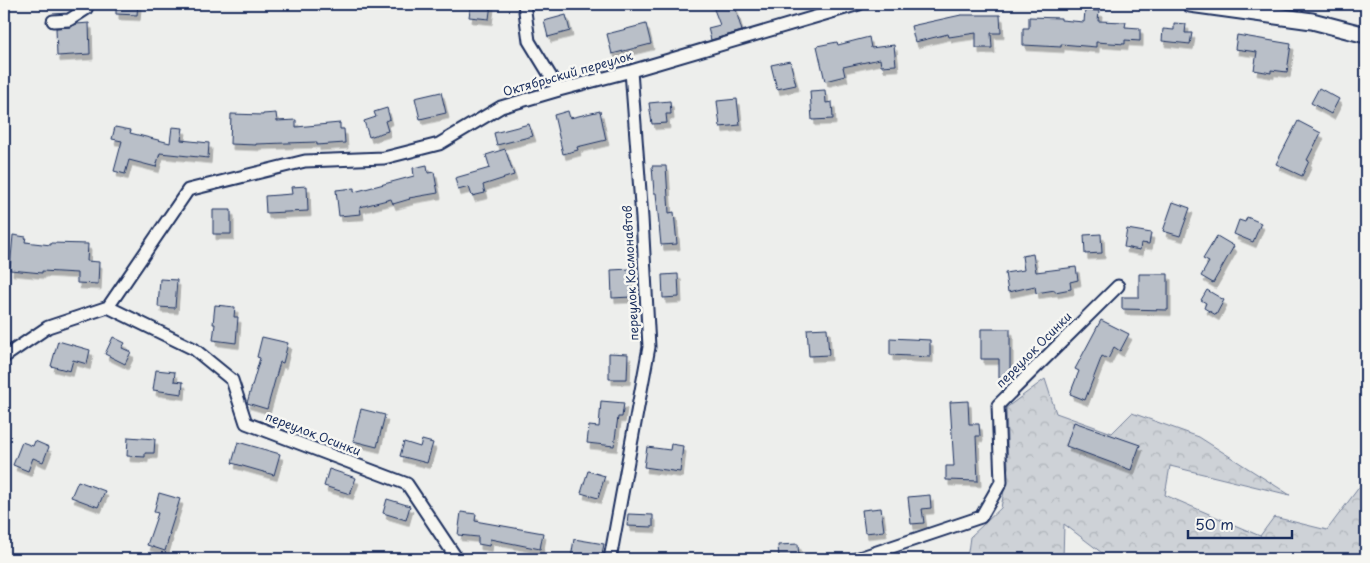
<svg xmlns="http://www.w3.org/2000/svg" width="1370" height="563" font-family="'Playpen Sans',sans-serif">
<style>
.forest{fill:url(#forest-crowns);stroke:#74809a}
.building{fill:#b9bfc8;stroke:#1b2f5e;filter:url(#shadow)}
.lines{fill:none;stroke-linecap:round;stroke-linejoin:round}
.minor-casing{stroke:#1b2f5e;stroke-width:15}
.tertiary-casing{stroke:#1b2f5e;stroke-width:19}
.minor{stroke:#f6f6f2;stroke-width:11}
.tertiary{stroke:#f6f6f2;stroke-width:15}
.labels{text-anchor:middle;stroke-width:5;stroke-linejoin:round;paint-order:stroke}
.street-label{font-size:12px;fill:#1b2f5e;stroke:#f6f6f2}
</style>
<defs>
<pattern id="forest-crowns" width="20" height="18" patternUnits="userSpaceOnUse" patternTransform="scale(1.25)"><rect width="20" height="18" fill="#ced2d7"/><path d="M2 6a3 3 0 1 1 6 0M12 15a3 3 0 1 1 6 0" fill="none" stroke="#b0b5bb"/></pattern>
<filter id="shadow"><feDropShadow dx="3" dy="5.5" stdDeviation="0" flood-color="#0004"/></filter>
</defs>
<rect width="100%" height="100%" fill="#edeeec"/>
<filter id="ink" filterUnits="userSpaceOnUse"><feTurbulence type="fractalNoise" baseFrequency=".02" numOctaves="2"/><feDisplacementMap in="SourceGraphic" scale="10" xChannelSelector="R" yChannelSelector="G"/><feConvolveMatrix kernelMatrix="1 2 1 2 8 2 1 2 1" color-interpolation-filters="sRGB"/></filter>
<g filter="url(#ink)">
<path class="forest" d="M1045,379L1056,413L1112,433L1132,413L1199,437L1290,495L1170,466L1165,495L1260,536L1274,517L1327,530L1366,478V559H1110L1064,524L1063,559H967L970,537L1001,508L1008,467L1006,408Z"/>
<path class="building" d="M116,4H138L137,15L116,14Z
M471,4H491L489,19L469,17Z
M712,4H734L742,31L711,40L708,28L720,25Z
M1085,10L1099,11L1098,21L1126,22L1125,27L1140,28V41L1125,40V44L1096,42V47L1061,44V47L1023,45V28H1029V17L1061,18V20L1084,22Z
M566,15L570,31L548,37L544,21Z
M961,15H1000L1001,33H991L992,48H976V33L949,37L948,34L915,42L911,26Z
M89,23L90,54L57,56L56,28L70,27L77,24Z
M1174,23L1186,24L1185,33H1192L1190,44L1162,41L1163,29L1174,30Z
M646,24L651,44L612,54L607,34Z
M1237,35L1291,44L1287,72L1271,70V73L1254,70L1257,52L1235,49Z
M869,37L871,48L894,45L896,65L881,66L880,59L843,67L845,76L825,81L817,46L837,42L838,45Z
M790,61L796,85L777,89L771,65Z
M1319,88L1339,99L1331,114L1311,103Z
M825,90L826,103L832,102L833,119L812,120L810,91Z
M441,92L446,113L420,119L415,98Z
M737,99L740,125L720,127L717,101Z
M670,101L671,114H666L667,123L652,124L649,103Z
M387,108L390,119L385,121L388,131L369,137L364,121L376,117L374,112Z
M568,111L570,118L600,111L606,140L577,147L578,150L563,154L554,115Z
M276,113L277,121L296,120V127L340,123V129H344L345,143L317,145V142L256,144V145L230,144L231,114L263,115V114Z
M1298,121L1321,133L1307,160L1309,161L1302,176L1276,164Z
M529,124L533,136L497,145L494,133Z
M115,127L131,130L130,133L170,143L172,127L183,128L181,140L209,143L208,158L160,153L156,167L129,160L125,174L114,171L122,141L112,139Z
M505,149L514,175L483,185L485,193L472,196L469,187L458,190L455,178L490,168L486,155Z
M427,165L428,173L434,172L438,193L409,198L410,199L393,204L391,199L360,207L361,214L339,216L336,190L354,188V192L414,176L413,168Z
M652,166H666L669,213L674,212L677,244L661,245L656,193H654Z
M307,186L308,211L266,213L265,196L292,194L291,187Z
M1173,202L1190,208L1180,236L1163,231Z
M213,210H231V234H213Z
M1247,217L1261,223L1253,242L1234,234L1239,220L1245,222Z
M1127,229L1151,233L1149,244L1141,243L1140,250L1124,247Z
M1101,234L1102,253L1085,254L1084,235Z
M13,235L26,237L25,242L51,245V243L88,244L87,261L99,262L98,284L77,283V273L42,271V273L10,270Z
M1217,236L1234,246L1213,283L1201,276L1209,262L1203,259Z
M1033,254L1036,272L1076,267L1078,280L1070,282L1071,289L1055,292V290L1036,293L1035,286L1008,292L1005,273L1024,270L1022,256Z
M630,269L631,297L612,298L611,270Z
M678,274L679,297L663,298L662,275Z
M1139,274H1168V310L1122,309V297H1139Z
M160,279L177,280L175,308L158,307Z
M1207,290L1224,300L1216,315L1204,308L1206,303L1201,300Z
M215,305L235,307L234,317H238L236,343L213,340L215,324H213Z
M1101,320L1129,334L1120,351L1114,347L1108,359L1102,356L1085,400L1070,394L1079,371L1075,369Z
M827,328L829,355L809,356L807,329Z
M981,329H1010V378H999V359H981Z
M113,337L125,343L122,348L131,352L125,364L105,354Z
M262,337L288,343L283,363L280,362L267,409L247,403L260,358L257,357Z
M890,338L930,340V357L890,355Z
M58,341L90,350L87,364L73,360L70,371L51,366Z
M609,353L628,354L627,379H609Z
M156,370L175,372L174,381L183,382L182,394L153,390Z
M601,401L624,403L622,417H618L614,446L587,443L589,426L599,427Z
M968,401L969,424H979L980,436H976L978,481L946,480V466H954L950,402Z
M361,409L385,415L377,447L353,441Z
M1074,422L1140,445L1131,470L1066,446Z
M128,437L155,439L154,453H145V457L127,456Z
M422,440L433,443L427,463L400,456L404,442L420,447Z
M35,441L49,447L43,462L33,458L28,471L13,465L22,442L33,446Z
M238,442L280,454L274,475L232,463Z
M671,444L683,446L680,472L644,467L647,447L670,450Z
M329,469L356,478L350,494L324,486Z
M588,471L605,476L598,498L581,493Z
M78,481L105,491L98,507L71,497Z
M159,493L180,499L169,534H170L165,551L147,545L158,513L154,512Z
M930,495L931,508L922,509L924,523L911,524L908,497Z
M387,499L410,506L406,520L383,513Z
M881,508L884,531L865,533L862,510Z
M461,512L476,514L475,521L543,533L540,549L490,539L489,546L478,544V537L458,535Z
M628,514L653,515V527L627,526Z
M574,539L604,544L601,559H580L571,558Z
M798,544L799,559H779L778,545Z"/>
<g class="lines">
<defs>
<path id="minor" d="M524,4L529,41L559,90
M53,21L69,20L86,9L88,4
M108,307L194,349L232,380L246,423L407,484L457,559
M4,357L48,327L108,307L188,190L305,161L384,158L439,144L501,107L559,90L631,71L859,4
M610,559L649,347L642,218L631,71
M856,559L981,517L1001,482L998,405L1118,286"/>
<path id="tertiary" d="M1190,4L1312,21L1366,35"/>
</defs>
<use href="#minor" class="minor-casing"/>
<use href="#tertiary" class="tertiary-casing"/>
<use href="#minor" class="minor"/>
<use href="#tertiary" class="tertiary"/>
</g>
</g>
<g class="labels">
<g class="street-label">
<text transform="translate(568 74) rotate(-16)" y="4">Октябрьский переулок</text>
<text transform="translate(631 273) rotate(-93)" y="4">переулок Космонавтов</text>
<text transform="translate(1034 350) rotate(-45)" y="4">переулок Осинки</text>
<text transform="translate(313 434) rotate(21)" y="4">переулок Осинки</text>
</g>
</g>
<rect width="1370" height="563" fill="none" stroke="#f6f6f2" stroke-width="20"/>
<rect x="10" y="10" width="1350" height="543" fill="none" stroke="#1b2f5e" stroke-width="2" filter="url(#ink)"/>
<path d="M1188 530v8h104v-8" fill="none" stroke="#1b2f5e" stroke-width="2.5"/>
<text x="1195" y="530" font-size="15" fill="#1b2f5e" stroke="#f6f6f2" stroke-width="4" paint-order="stroke">50 m</text>
</svg>
